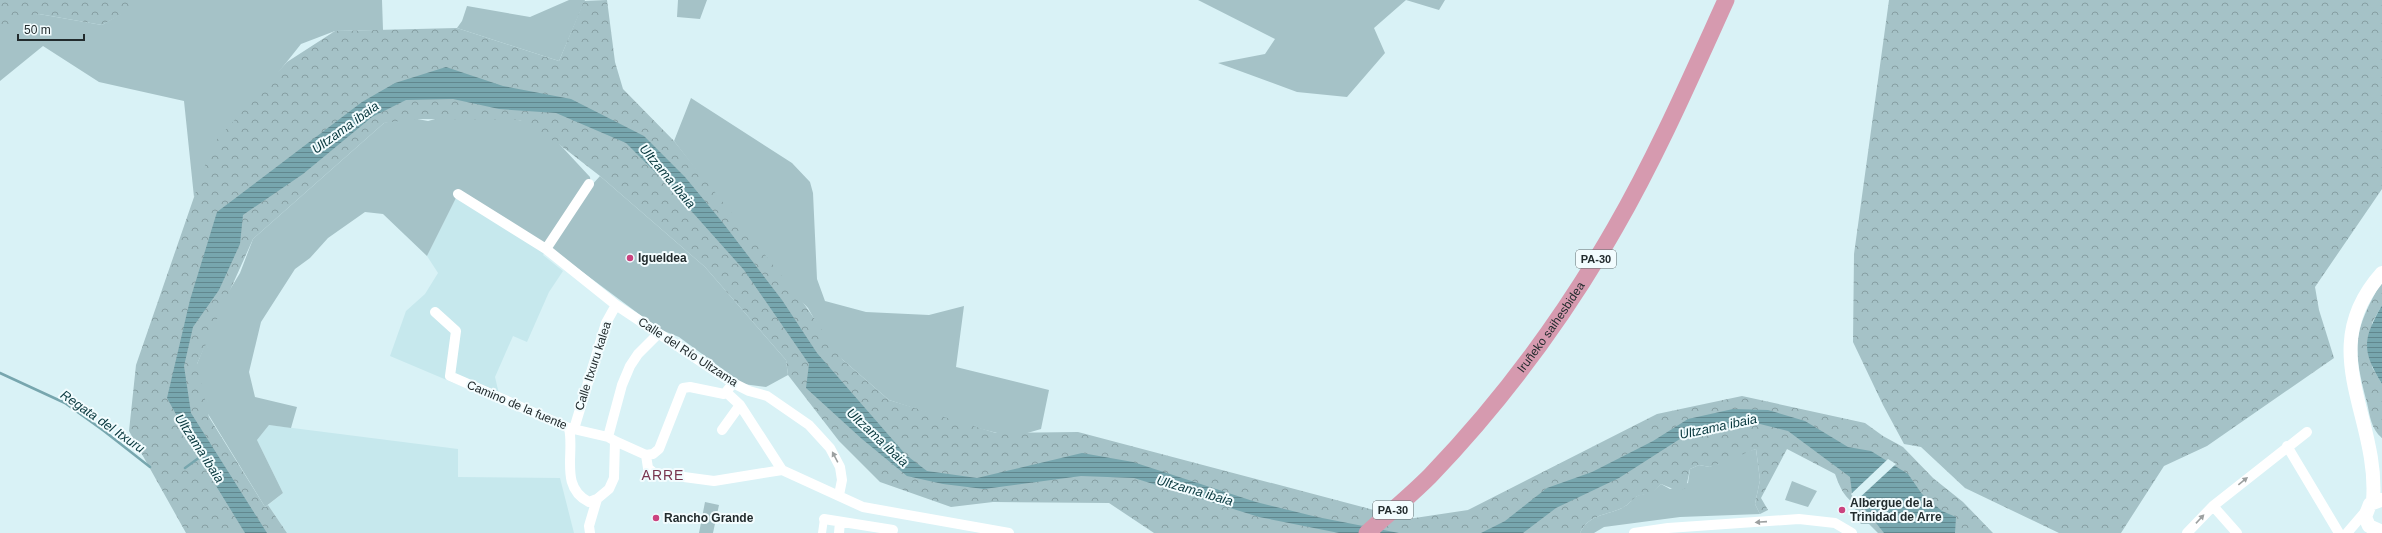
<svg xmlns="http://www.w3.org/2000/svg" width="2382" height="533" font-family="Arial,sans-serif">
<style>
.built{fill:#c6e8ed}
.green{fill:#a5c2c7}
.forest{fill:url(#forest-crowns)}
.water{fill:url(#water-rules)}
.pier{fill:#d9f2f6}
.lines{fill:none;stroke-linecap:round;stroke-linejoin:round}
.stream{stroke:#77a6ae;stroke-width:2.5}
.pedestrian{stroke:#fff;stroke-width:8}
.minor{stroke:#fff;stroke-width:10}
.secondary{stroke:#fff;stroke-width:14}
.trunk{stroke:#d69aaf;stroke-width:17}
.oneway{fill:#9ca0a0}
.poi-dot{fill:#cb437f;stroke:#f2fcfe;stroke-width:1.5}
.labels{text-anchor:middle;stroke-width:4;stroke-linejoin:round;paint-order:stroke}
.shield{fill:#f2fcfe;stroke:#606a6c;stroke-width:1}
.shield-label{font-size:11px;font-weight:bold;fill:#222b2d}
.poi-label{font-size:12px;font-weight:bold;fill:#222b2d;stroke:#f2fcfe;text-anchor:start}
.street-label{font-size:12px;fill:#222b2d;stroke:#f2fcfe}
.water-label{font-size:13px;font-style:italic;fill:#07373d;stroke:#f2fcfe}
.quarter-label{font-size:14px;letter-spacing:1px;fill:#78344f;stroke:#f2fcfe}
</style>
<defs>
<pattern id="forest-crowns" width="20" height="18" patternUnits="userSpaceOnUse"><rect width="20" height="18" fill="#a5c2c7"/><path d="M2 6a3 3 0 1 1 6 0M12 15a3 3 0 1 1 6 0" fill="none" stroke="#869ea2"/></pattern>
<pattern id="water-rules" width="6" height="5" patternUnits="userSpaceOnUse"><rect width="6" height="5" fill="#77a6ae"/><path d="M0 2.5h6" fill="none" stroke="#61878e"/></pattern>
</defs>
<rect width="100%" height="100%" fill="#d9f2f6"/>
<path class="built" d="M458,194L549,246L543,255L563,271L549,292L527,342L513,336L495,377L499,394L560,428L390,356L406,311L425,294L438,273L427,256Z
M269,425L458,449V477L560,478L574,533H287L268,505L283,493L257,440Z"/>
<path class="green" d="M144,0H382L383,30L335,31L301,44L231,132L194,197L184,101L99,82L43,46L0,81V22L39,14L102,25Z
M569,0H585L559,61L457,28L462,21L467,6L530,17Z
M678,0H707L700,19L677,17Z
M1198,0H1445L1439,10L1406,0L1374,28L1385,53L1347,97L1297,92L1218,63L1265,54L1275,39Z
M691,98L792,163L810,182L813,193L817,279L825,301L866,312L929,315L964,306L956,367L1049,390L1041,429L1017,436L997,433L962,424L889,400L843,360L827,342L808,308L780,279L674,141Z
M454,114L528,121L550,134L590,177L591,186L600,176L705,267L786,360L788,375L766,387L743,384L679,337L659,329L553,250L458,194L427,256L383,214L365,212L328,238L310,258L295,269L261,322L249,372L255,397L297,407L291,428L269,425L257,440L283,493L265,507L197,396V364L223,301L240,273L253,239L384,123L407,117L428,121Z
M1756,449L1760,480L1755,504L1760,514L1680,517L1604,527L1594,533H1580C1589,514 1605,516 1622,508C1637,500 1629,495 1652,493L1661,484L1670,489L1688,483L1690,469L1699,465L1710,467L1723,459Z
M1792,481L1817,491L1808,507L1785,500Z
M705,502L719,505L713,533H699Z"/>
<path class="forest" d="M0,0H147L102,25L39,14L0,28Z
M607,0L615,62L623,89L674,141L802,301L843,360L889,400L996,433L1078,432L1408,519L1468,510L1657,414L1742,396L1865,423L1883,436L1903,447L1933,478L1963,502L1993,533H1878L1869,524H1861L1852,514L1858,506C1845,499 1840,488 1835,474L1787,449L1761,498L1768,510L1760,514L1755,504L1760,480L1756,449L1710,467L1699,465L1690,469L1686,488L1678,491L1661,484L1652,494C1629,495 1637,500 1622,508C1605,516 1589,514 1580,533H1154L1109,503L993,502L951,507L880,482L839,441L788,375L786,360L705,267L600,176L560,145L520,120L416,119L384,123L253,239L197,364L209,417L265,507L268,505L287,533H186L129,431L136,365L212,145L287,62L335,31L457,28L559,61L584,1Z
M1889,0H2382V189L2315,287L2319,310L2334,358L2207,446L2164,466L2121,533H2059L1965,488L1921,447L1904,444L1883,405L1853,342L1854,254Z
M2382,281V305L2372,323V367L2382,384V438C2371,429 2370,416 2367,403C2352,346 2353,332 2382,281Z"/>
<path class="water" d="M446,67L503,86L571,99L644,136L685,177L723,223L782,300L817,353L906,455L927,471L977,478L1082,453L1133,462L1256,502L1317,517L1399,533H1339L1259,517L1134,478L1081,476L984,489L943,484L907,476L862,439L806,388L809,364L744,270L669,186L626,143L556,113L499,109L453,99L406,100L372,117L303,174L243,215L240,244L219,290L193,327L184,366L191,413L267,533H245L210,476L167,398L190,300L217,212L362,102L395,83Z
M2382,305V384C2361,350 2363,339 2382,305Z
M1733,409L1768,410L1805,421L1848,447L1871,451L1908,474L1922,494L1942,511L1956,517L1955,533H1884L1852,493L1850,477L1788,431L1760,424L1737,427L1683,437L1619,478L1556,508L1523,533H1481L1505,521L1547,488L1592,472L1653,441L1688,419Z"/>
<path class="pier" d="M1888,459L1896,464L1856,501L1851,494Z"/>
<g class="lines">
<path class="stream" d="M0,373L65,403L104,431L150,467
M185,468L200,457"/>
<path class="pedestrian" d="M822,533L824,519"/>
<path class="minor" d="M458,194L546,249L616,305L733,383L749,391L767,396L809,425L830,448L840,467L842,480L839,495
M546,249L589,184
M435,312L456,331L450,376L569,428L608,437
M730,387L726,392L740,405L782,470
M569,428C575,453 559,487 589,502L597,499
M574,429L606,323L616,305
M722,430L740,405
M615,441L646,455L648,468L654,473L714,481L782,470L863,507L1009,533
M2287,446L2339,533
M646,455L653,454L659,449L683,388L690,387L724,394L726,392
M2213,506L2237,533
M824,519L893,530L892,533
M590,533L589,526L597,499L609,489L614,478L615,441L608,437L622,385L630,366L638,354L658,334
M839,533L840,522
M1634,533L1668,528L1799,519L1835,523L1852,533
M2187,533L2213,506L2307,432
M2347,533L2365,512"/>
<path class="secondary" d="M2381,500L2370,504L2365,517L2369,526L2382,532
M2373,501C2380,417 2313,350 2382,273"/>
<path class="trunk" id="s1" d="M1367,533C1388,514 1410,496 1430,476C1501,402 1564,317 1615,228C1657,155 1691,77 1726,0"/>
</g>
<defs><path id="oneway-solid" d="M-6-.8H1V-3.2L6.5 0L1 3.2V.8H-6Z"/></defs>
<g class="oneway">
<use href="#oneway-solid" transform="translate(835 457) rotate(-118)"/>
<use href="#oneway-solid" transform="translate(2243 481) rotate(-39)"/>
<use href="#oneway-solid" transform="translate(2200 519) rotate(-47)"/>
<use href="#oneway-solid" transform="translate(1761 522) rotate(176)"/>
</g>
<g class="poi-dot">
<circle cx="630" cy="258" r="4"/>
<circle cx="1842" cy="510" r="4"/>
<circle cx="656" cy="518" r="4"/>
</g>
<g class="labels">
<g class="shield">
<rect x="1576" y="250" width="40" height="18" rx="3"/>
<rect x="1373" y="501" width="40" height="18" rx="3"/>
</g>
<g class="shield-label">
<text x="1596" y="263">PA-30</text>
<text x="1393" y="514">PA-30</text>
</g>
<g class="poi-label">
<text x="638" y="262">Igueldea</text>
<text x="1850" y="507">Albergue de la<tspan x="1850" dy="14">Trinidad de Arre</tspan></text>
<text x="664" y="522">Rancho Grande</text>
</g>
<g class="street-label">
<text dy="4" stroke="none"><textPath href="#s1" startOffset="277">Iruñeko saihesbidea</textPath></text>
<text transform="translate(688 352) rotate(33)" y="4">Calle del Río Ultzama</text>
<text transform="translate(593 366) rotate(-72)" y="4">Calle Itxuru kalea</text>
<text transform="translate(517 405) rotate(23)" y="4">Camino de la fuente</text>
</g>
<g class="water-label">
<text transform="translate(345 127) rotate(-36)" y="5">Ultzama ibaia</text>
<text transform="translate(668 176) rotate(50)" y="5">Ultzama ibaia</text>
<text transform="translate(103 421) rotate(35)" y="5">Regata del Itxuru</text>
<text transform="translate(1718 426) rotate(-12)" y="5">Ultzama ibaia</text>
<text transform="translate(878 437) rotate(43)" y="5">Ultzama ibaia</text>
<text transform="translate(200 448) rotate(57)" y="5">Ultzama ibaia</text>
<text transform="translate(1195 490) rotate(16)" y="5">Ultzama ibaia</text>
</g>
<g class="quarter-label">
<text x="663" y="480">ARRE</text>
</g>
</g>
<path d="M18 34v6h66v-6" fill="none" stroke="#222b2d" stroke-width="2"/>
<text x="24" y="34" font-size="12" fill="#222b2d" stroke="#f2fcfe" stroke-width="3" paint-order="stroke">50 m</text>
</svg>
